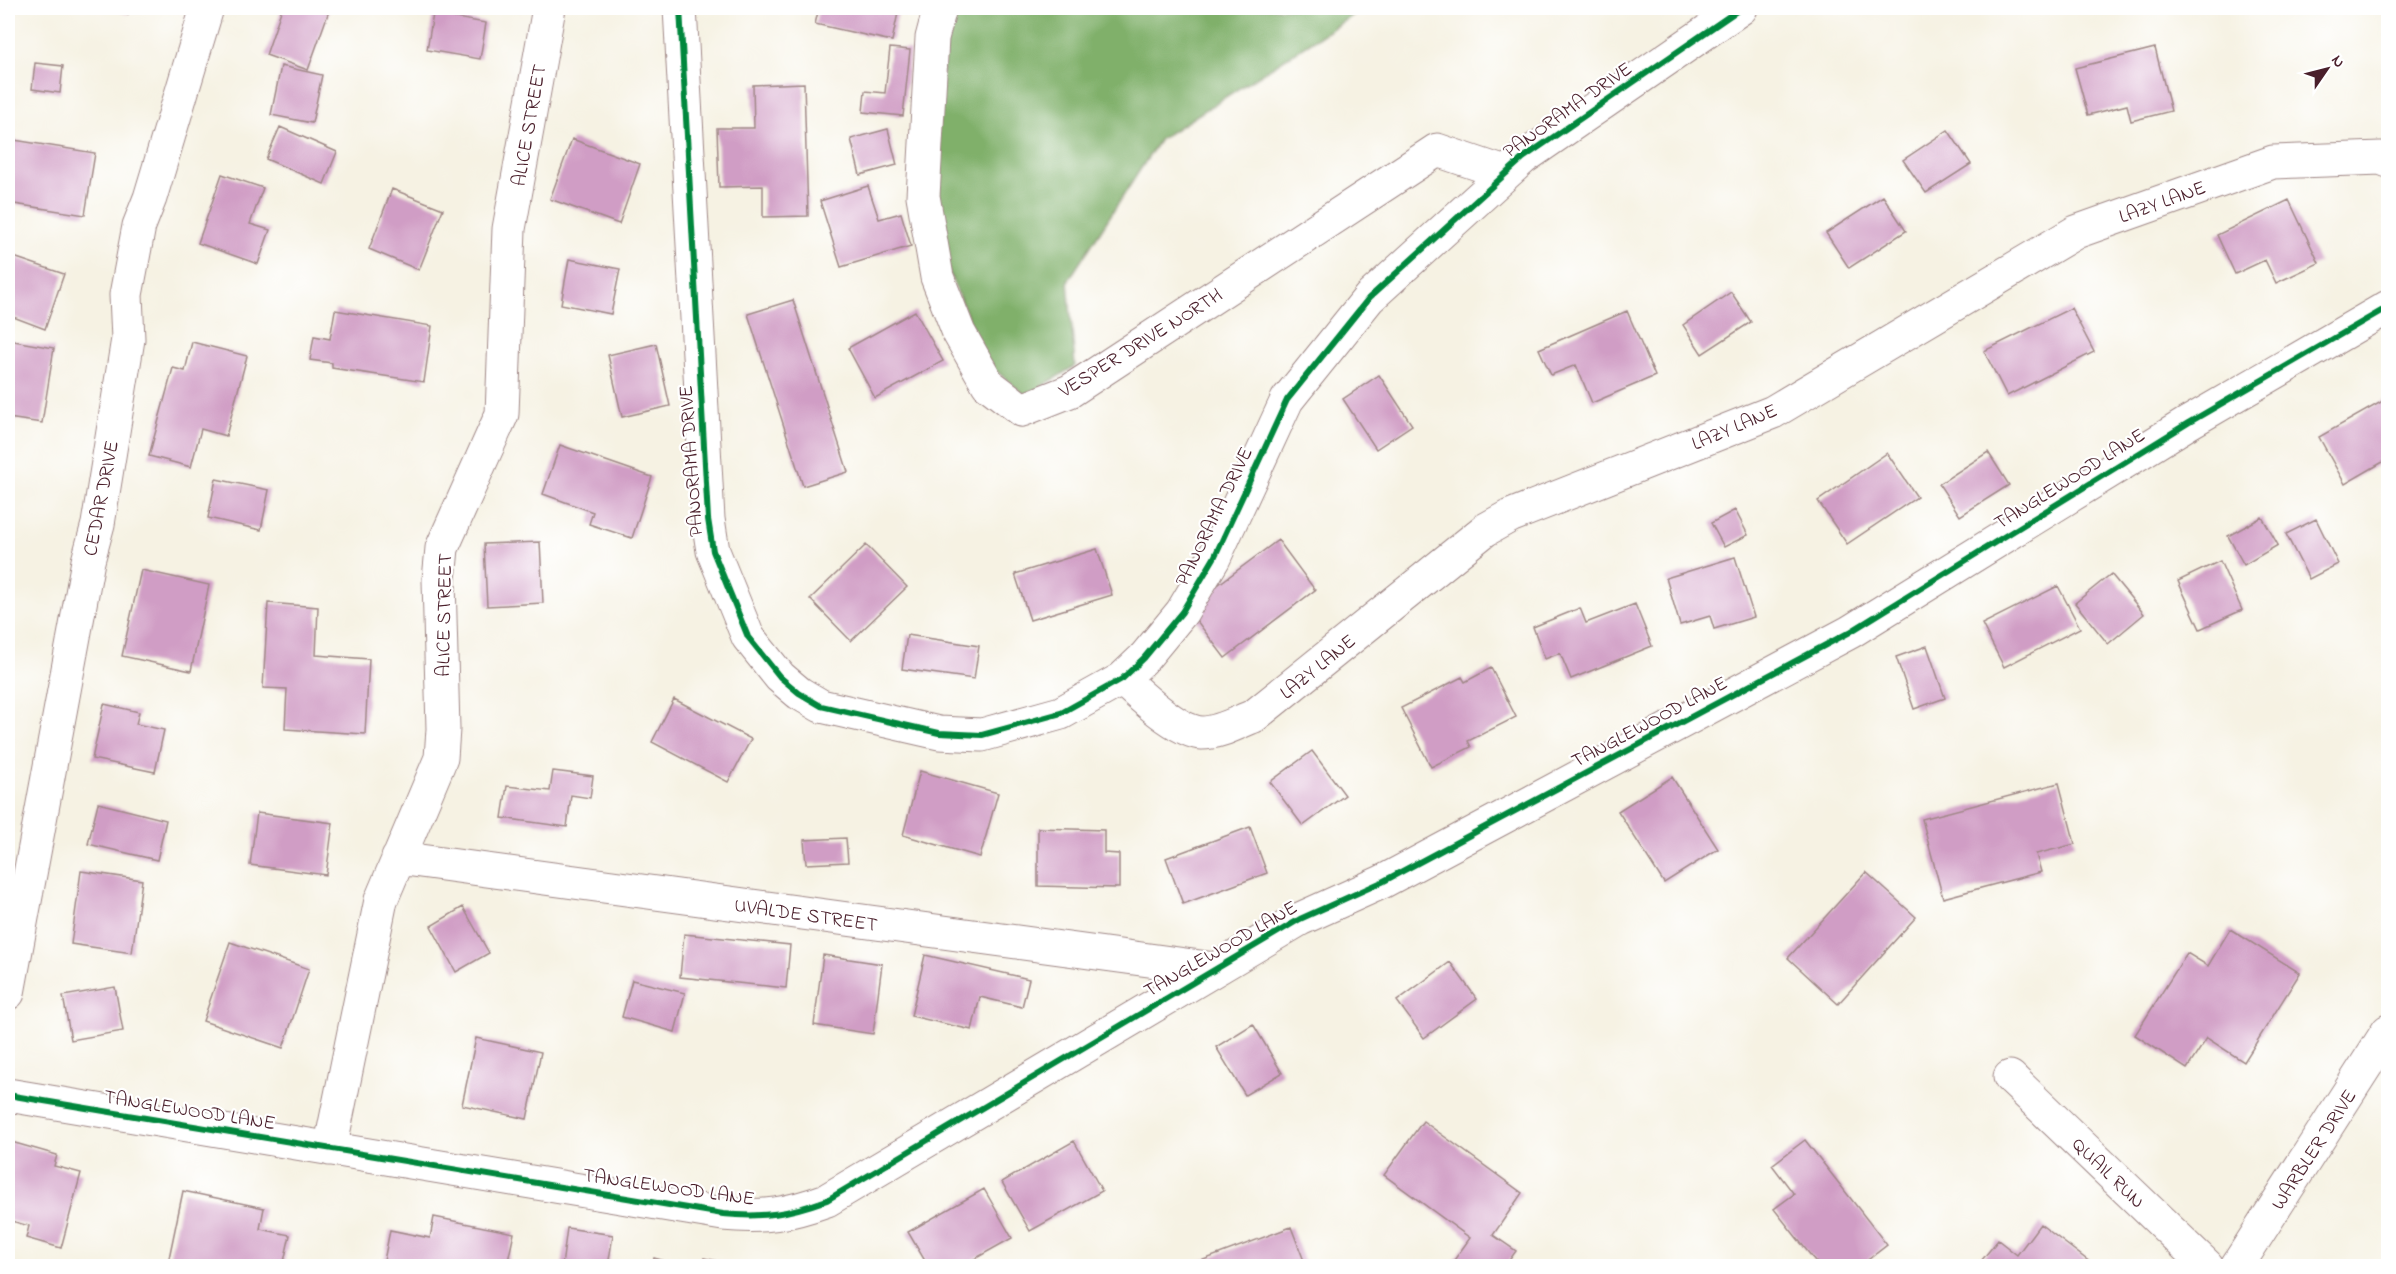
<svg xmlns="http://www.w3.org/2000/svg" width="2396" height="1274" font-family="'Indie Flower',sans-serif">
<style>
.forest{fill:#80b06a;stroke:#65684a;stroke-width:1.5}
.building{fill:#d09dc5}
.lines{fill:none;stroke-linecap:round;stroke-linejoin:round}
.minor-casing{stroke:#a08887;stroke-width:35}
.minor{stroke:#fff;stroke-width:33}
.cycleway-casing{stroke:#fff;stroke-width:10}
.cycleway{stroke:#00873e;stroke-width:6}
.labels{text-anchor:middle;stroke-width:4.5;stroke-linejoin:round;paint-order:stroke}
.street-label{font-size:20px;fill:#4a1f2b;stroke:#fff}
</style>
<rect width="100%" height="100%" fill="#fff"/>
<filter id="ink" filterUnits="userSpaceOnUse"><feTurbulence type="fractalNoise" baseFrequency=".0167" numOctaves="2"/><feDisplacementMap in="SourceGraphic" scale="12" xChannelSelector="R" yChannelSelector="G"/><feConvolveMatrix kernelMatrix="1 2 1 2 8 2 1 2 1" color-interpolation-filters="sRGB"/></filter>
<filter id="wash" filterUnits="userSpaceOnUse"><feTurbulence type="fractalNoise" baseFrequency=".008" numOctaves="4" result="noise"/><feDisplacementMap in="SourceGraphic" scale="24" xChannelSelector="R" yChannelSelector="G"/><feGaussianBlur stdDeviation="1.35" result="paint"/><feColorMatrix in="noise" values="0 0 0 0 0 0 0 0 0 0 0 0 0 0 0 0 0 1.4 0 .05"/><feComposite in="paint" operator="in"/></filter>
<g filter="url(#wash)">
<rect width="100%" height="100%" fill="#f6f2e3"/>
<path class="forest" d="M951,8H1364L1160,139L1068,281L1075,366L1026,396L987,363L940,251L933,147Z"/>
<g id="blocks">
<path class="building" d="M108,8H130L128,14Z
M282,8H330L308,70L266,55Z
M819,8H899L892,41L815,24Z
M433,14L486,23L480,59L427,50Z
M890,48L910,50L903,116L863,112L865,91L885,93Z
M2155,48L2171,111L2131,121L2127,105L2088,115L2075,68Z
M35,63L63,66L60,93L32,89Z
M281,66L322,75L312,123L271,115Z
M804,83L808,216L763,217V186L719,187L717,128H754L753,85Z
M280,127L337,152L324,184L266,159Z
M888,129L897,165L860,175L851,139Z
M1948,130L1971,164L1926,193L1903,160Z
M8,139L95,153L85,215L8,203Z
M572,139L640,164L619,224L550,199Z
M222,174L263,188L250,224L270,230L258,264L198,243Z
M868,186L879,219L901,213L911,246L841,267L820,201Z
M392,189L443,209L419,270L369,249Z
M1883,196L1906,231L1849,268L1826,233Z
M2289,200L2319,263L2276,283L2265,260L2235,274L2217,235Z
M8,255L64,274L45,329L8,315Z
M569,259L620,269L611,314L561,304Z
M1731,292L1751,322L1702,354L1683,325Z
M793,300L848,472L803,486L748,314Z
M2071,308L2094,352L2007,396L1984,351Z
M335,310L432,326L424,382L332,368V363L310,360L314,336L330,339Z
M915,311L943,361L875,398L848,348Z
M1627,311L1655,376L1592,403L1576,365L1551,375L1539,349Z
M8,340L54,348L42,423L8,418Z
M192,342L247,356L226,436L201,429L191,467L149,456L173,368L185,371Z
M656,344L670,406L622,417L608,355Z
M1379,375L1412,425L1376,449L1343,399Z
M2388,398V459L2345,484L2319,437Z
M560,445L652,477L632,538L589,524L593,512L543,494Z
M1988,452L2009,485L1960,516L1939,484Z
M1887,453L1917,497L1847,544L1818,501Z
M216,479L269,490L261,530L208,518Z
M1735,510L1748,535L1724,547L1711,523Z
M2262,517L2278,545L2244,565L2228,536Z
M2316,519L2338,564L2309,579L2286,534Z
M1278,540L1315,590L1225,658L1187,608Z
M540,542L543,603L487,606L484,544Z
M866,545L907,587L851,641L810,599Z
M1097,549L1112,595L1030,620L1015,574Z
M1735,557L1754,617L1714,629L1710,616L1680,625L1666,578Z
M2220,561L2242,610L2200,629L2178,581Z
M141,570L209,585L191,671L122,656Z
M2111,574L2144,614L2108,644L2075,603Z
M2058,586L2080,628L2004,667L1982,624Z
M268,603L318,607L316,655L369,659L365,734L285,729L287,689L263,688Z
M1635,604L1652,646L1571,679L1560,653L1545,659L1533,627L1580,608L1586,623Z
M907,635L979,646L974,679L902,669Z
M1927,646L1945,698L1914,709L1896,657Z
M1491,668L1516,717L1468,741L1471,747L1431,767L1401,708L1462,677L1465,682Z
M674,699L751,739L728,782L652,742Z
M104,704L139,712L136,724L164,730L155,772L92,759Z
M1312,751L1345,795L1303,826L1270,782Z
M553,771L593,776L590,798L571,795L567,827L502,818L507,786L550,791Z
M920,771L998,793L980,857L903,835Z
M1672,777L1718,849L1664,883L1618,811Z
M2059,783L2075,844L2036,854L2041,872L1943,898L1922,819Z
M98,803L166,820L157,860L88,844Z
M257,813L333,823L326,875L250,865Z
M1250,827L1267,873L1183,904L1166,858Z
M1038,828L1104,830V853L1119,854V888L1038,886Z
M846,838L848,862L806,864L804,840Z
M81,871L142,880L132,953L71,944Z
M1866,872L1916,917L1838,1004L1788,958Z
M463,907L489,953L456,972L431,926Z
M2230,929L2300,973L2244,1062L2207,1038L2187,1069L2135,1035L2187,953L2208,966Z
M684,934L790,945L786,988L680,977Z
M230,942L309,969L283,1048L203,1021Z
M823,955L882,964L873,1034L814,1025Z
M925,955L1029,979L1022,1007L980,997L972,1030L911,1016Z
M1450,962L1477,999L1424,1038L1397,1001Z
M632,980L685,993L675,1032L622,1017Z
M115,987L123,1031L71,1040L63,996Z
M1253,1024L1282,1073L1245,1095L1216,1047Z
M476,1038L541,1052L527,1119L462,1105Z
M1423,1121L1522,1193L1493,1235L1516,1251L1505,1266H1457L1452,1263L1470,1238L1384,1175Z
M1805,1140L1887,1245L1860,1266H1819L1774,1209L1794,1194L1772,1165Z
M8,1141L57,1155L54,1166L81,1173L61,1248L26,1238L29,1226L8,1220Z
M1074,1141L1102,1191L1030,1231L1002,1182Z
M984,1189L1012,1238L962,1266H928L908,1232Z
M183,1191L264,1208L260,1229L290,1235L283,1266H187L168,1263Z
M434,1217L514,1233L507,1266H383L390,1230L430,1238Z
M2040,1224L2095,1266H1977L1998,1240L2017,1255Z
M1291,1227L1306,1266H1190V1265Z
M567,1228L613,1235L608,1266H562Z
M654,1258L683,1266H652Z
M704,1258L739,1266H702Z
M1618,1262V1266H1589V1265Z"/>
</g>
</g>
<g filter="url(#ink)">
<use href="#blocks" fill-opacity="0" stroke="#a08887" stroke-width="1.5"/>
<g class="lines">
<defs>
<path id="minor" d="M680,8L708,519L713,551L748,637L780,677L799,693L821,706L939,733L982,735L1061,713L1122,679L1144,658L1182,612L1214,558L1287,400L1369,298L1523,158L1741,8
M940,8L932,38L923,196L937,277L959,333L988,384L1022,410L1070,391L1437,150L1505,173
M1122,679C1138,694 1179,732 1202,733C1220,733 1238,722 1254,716L1485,530L1510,516L1773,412L2076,232L2273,162L2381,158L2388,161
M398,858L1215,969
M8,993L88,561L98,524L128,339L126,295L139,226L150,198L207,8
M2010,1077L2207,1266
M8,1095L723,1214C764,1218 788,1214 827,1200L1300,919L1382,882L1850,632L2188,423L2388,307
M330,1149L381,900L441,758L443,729L439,580L442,548L502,414L509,229L549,8
M2237,1266L2388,1031"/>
</defs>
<use href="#minor" class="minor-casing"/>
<use href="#minor" class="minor"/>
<defs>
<path id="cycleway" d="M680,8L708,519L713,551L748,637L780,677L799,693L821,706L939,733L982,735L1061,713L1122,679L1144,658L1182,612L1214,558L1287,400L1369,298L1523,158L1741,8
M8,1095L723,1214C764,1218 788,1214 827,1200L1300,919L1382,882L1850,632L2188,423L2388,307"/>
</defs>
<use href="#cycleway" class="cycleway-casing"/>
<use href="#cycleway" class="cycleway"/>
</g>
</g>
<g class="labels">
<g class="street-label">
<text transform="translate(1567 109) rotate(-35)" y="7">PANORAMA DRIVE</text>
<text transform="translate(528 125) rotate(-80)" y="7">ALICE STREET</text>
<text transform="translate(2162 201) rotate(-20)" y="7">LAZY LANE</text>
<text transform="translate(1140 342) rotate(-32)" y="7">VESPER DRIVE NORTH</text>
<text transform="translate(1734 426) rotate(-23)" y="7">LAZY LANE</text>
<text transform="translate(690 461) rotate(-94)" y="7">PANORAMA DRIVE</text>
<text transform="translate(2069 478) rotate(-32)" y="7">TANGLEWOOD LANE</text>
<text transform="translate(100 498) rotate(-79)" y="7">CEDAR DRIVE</text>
<text transform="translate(1213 516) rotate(-64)" y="7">PANORAMA DRIVE</text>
<text transform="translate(443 615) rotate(-89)" y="7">ALICE STREET</text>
<text transform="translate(1317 666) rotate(-39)" y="7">LAZY LANE</text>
<text transform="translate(1649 721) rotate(-28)" y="7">TANGLEWOOD LANE</text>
<text transform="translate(806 914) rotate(8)" y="7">UVALDE STREET</text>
<text transform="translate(1220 948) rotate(-30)" y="7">TANGLEWOOD LANE</text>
<text transform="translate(190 1109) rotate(9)" y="7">TANGLEWOOD LANE</text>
<text transform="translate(2313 1149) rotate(-57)" y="7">WARBLER DRIVE</text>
<text transform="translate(2109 1172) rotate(44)" y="7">QUAIL RUN</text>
<text transform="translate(669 1186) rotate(8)" y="7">TANGLEWOOD LANE</text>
</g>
</g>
<rect width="2396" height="1274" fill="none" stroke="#fff" stroke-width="30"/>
<g transform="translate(2327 69) rotate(55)" stroke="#ffffff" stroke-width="4.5" paint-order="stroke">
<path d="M0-4.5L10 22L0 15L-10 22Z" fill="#4a1f2b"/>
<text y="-9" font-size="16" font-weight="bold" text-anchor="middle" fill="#4a1f2b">N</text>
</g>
</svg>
